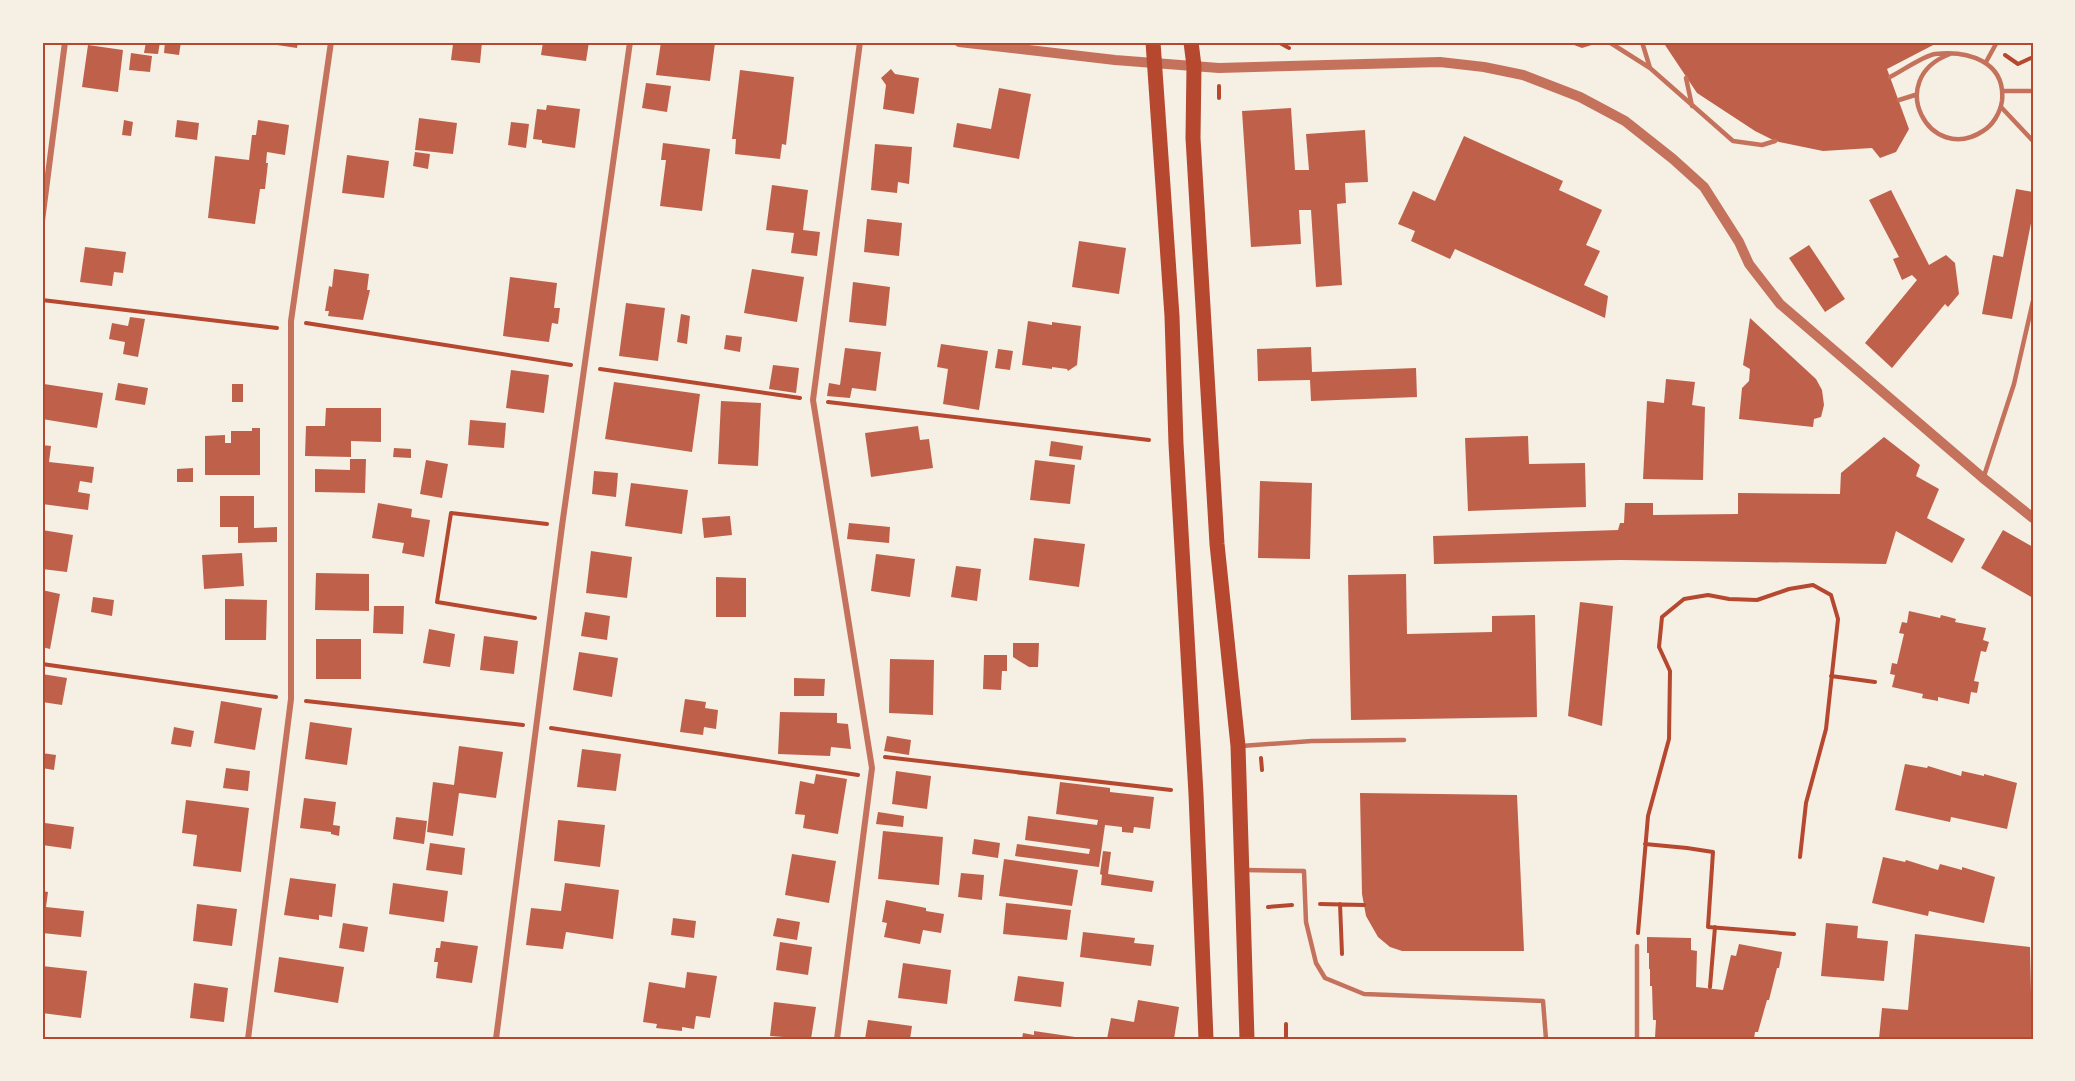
<svg xmlns="http://www.w3.org/2000/svg" width="2075" height="1081" font-family="'Roboto Condensed',sans-serif">
<style>
.building{fill:#bf614a}
.lines{fill:none;stroke-linecap:round;stroke-linejoin:round}
.path{stroke:#b5482f;stroke-width:4}
.service{stroke:#c5725c;stroke-width:4.5}
.minor{stroke:#c5725c;stroke-width:6}
.tertiary{stroke:#c5725c;stroke-width:10}
.primary{stroke:#b5482f;stroke-width:15}
.neatline{fill:none;stroke:#b5482f;stroke-width:2}
</style>
<rect width="100%" height="100%" fill="#f6efe4"/>
<path class="building" d="M146,42H160L158,54L144,53Z
M165,42H181L179,55L164,53Z
M270,42H298L297,48L270,44Z
M447,42H482L480,63L451,60L453,44Z
M543,42H589L586,61L541,55Z
M661,42L715,43L710,81L656,75Z
M1566,42H1598V43L1582,48Z
M1663,42H1939L1887,69L1909,129L1896,152L1880,158L1872,148L1823,151L1775,141L1755,131L1697,93Z
M88,45L123,50L118,92L82,87Z
M131,53L152,56L150,72L129,70Z
M891,69L895,74L919,78L914,114L883,109L886,85L881,78Z
M740,70L794,77L786,145L782,144L780,159L735,154L736,139H732Z
M646,83L671,86L667,112L642,108Z
M999,88L1031,94L1019,159L953,147L957,123L991,129Z
M547,105L580,109L575,148L542,143V140L533,139L537,109L546,110Z
M1291,108L1295,170H1309L1306,134L1365,130L1368,182L1345,183L1346,203L1337,204L1342,285L1316,287L1311,210H1299L1301,244L1251,247L1242,111Z
M419,118L457,123L453,154L415,150Z
M124,120L133,122L131,136L122,135Z
M177,120L199,123L197,140L175,137Z
M258,120L289,125L285,155L267,152L266,163H268L265,189H260L255,224L208,218L215,156L249,160L252,135H256Z
M511,122L529,124L526,148L508,145Z
M1464,136L1563,181L1559,190L1602,210L1586,245L1600,251L1584,285L1608,296L1605,318L1455,249L1450,259L1411,241L1415,231L1398,224L1413,191L1435,201Z
M663,143L710,149L702,211L660,206L666,160H661Z
M875,144L912,147L909,184L898,182L897,193L871,190Z
M415,152L430,154L428,169L413,166Z
M347,155L389,161L384,198L342,193Z
M772,185L808,190L803,230L820,232L817,256L791,253L794,233L766,230Z
M2016,189L2033,192V213L2012,319L1982,314L1993,255L2003,257Z
M1891,190L1929,265L1946,255L1955,263L1959,294L1948,307L1945,304L1892,368L1865,343L1917,280L1912,275L1902,280L1893,259L1899,257L1869,200Z
M867,219L902,223L899,256L864,252Z
M1079,241L1126,248L1119,294L1072,287Z
M1809,245L1845,299L1825,312L1789,258Z
M85,247L126,252L123,273L114,272L112,286L80,282Z
M334,269L369,274L367,290H370L363,320L328,316L329,311H325L329,286L332,287Z
M752,269L804,277L797,322L744,313Z
M510,277L557,283L554,308H560L558,324L552,323L549,342L503,336Z
M853,282L890,287L886,326L849,322Z
M626,303L665,308L658,361L619,356Z
M681,314L690,316L687,344L677,342Z
M130,317L145,319L138,357L123,354L125,342L109,339L112,323L128,326Z
M1750,318L1816,379L1822,390L1824,405L1821,417L1814,419L1813,427L1739,419L1742,388L1749,381L1750,369L1743,365Z
M1028,321L1052,325V322L1081,326L1077,365L1068,371L1067,369L1052,367V369L1022,365Z
M726,335L742,337L740,352L724,349Z
M941,344L988,351L979,410L943,404L948,369L937,367Z
M1311,347L1312,372L1416,368L1417,397L1311,401L1310,380L1258,381L1257,349Z
M845,348L881,352L876,391L852,388L850,398L827,396L829,383L840,385Z
M998,349L1013,351L1010,370L995,368Z
M773,365L799,368L796,393L769,389Z
M511,370L549,375L544,413L506,408Z
M1666,379L1695,382L1692,405L1705,407L1703,480L1643,479L1647,401L1664,403Z
M614,382L700,394L692,452L605,439Z
M118,383L148,388L145,405L115,400Z
M44,384L103,393L97,428L42,419Z
M232,384H243V402H232Z
M721,401L761,403L758,466L718,464Z
M326,408H381V442L351,441V457L305,456L306,426H325Z
M470,420L506,423L504,448L468,445Z
M918,426L920,440L929,439L933,468L871,477L865,433Z
M252,428H260V475H205V436L225,435V443H231V431H252Z
M1528,436L1529,464L1585,463L1586,507L1468,511L1465,438Z
M1884,437L1920,465L1916,476L1939,489L1927,518L1965,539L1952,563L1896,531L1886,564L1621,560L1434,564L1433,536L1618,530L1620,523H1624L1625,503H1653V515L1738,514V493L1840,494L1841,473Z
M1051,441L1083,446L1081,460L1049,456Z
M42,445L51,446L49,462L94,467L92,483L80,481L78,492L90,494L88,510L42,504Z
M394,448L411,449V458L393,457Z
M350,459H366L365,493L315,492V469L350,470Z
M426,460L448,464L442,498L420,494Z
M1035,460L1075,465L1070,504L1030,500Z
M193,468V482H177V469Z
M594,471L618,473L616,497L592,494Z
M1260,481L1312,483L1310,559L1258,558Z
M631,483L688,490L682,534L625,526Z
M220,496H254V528L277,527V542L238,543V527H220Z
M378,503L412,509L411,517L430,520L424,557L402,553L404,543L372,538Z
M730,516L732,535L704,538L702,518Z
M849,523L890,527L889,543L847,539Z
M42,530L73,535L67,572L42,569Z
M2003,530L2033,547V598L1981,568Z
M1034,538L1085,544L1079,587L1029,580Z
M591,551L632,557L627,598L586,593Z
M242,553L244,586L204,589L202,555Z
M876,554L915,559L910,597L871,591Z
M956,566L981,569L977,601L951,597Z
M316,573L369,574V611L315,610Z
M1406,574L1407,634L1492,632V616L1535,615L1537,717L1351,720L1348,575Z
M716,577L746,578V617H716Z
M42,590L60,594L50,649L42,647Z
M93,597L114,600L112,616L91,612Z
M225,599L267,600L266,640H225Z
M1580,602L1613,606L1602,726L1568,716Z
M374,606H404L403,634L373,633Z
M1909,611L1940,618L1941,615L1949,617L1956,619L1955,622L1986,628L1983,640L1989,642L1986,652L1981,651L1974,681L1979,682L1977,693L1971,692L1969,704L1938,697V701L1922,698L1923,694L1892,687L1895,675L1890,674L1892,663L1897,664L1904,634L1899,633L1902,622L1907,623Z
M585,612L610,616L607,640L581,636Z
M429,629L455,634L450,667L423,663Z
M484,636L518,641L514,674L480,670Z
M316,639H361V679H316Z
M1013,643H1039L1038,667H1029L1013,657Z
M579,652L618,658L612,697L573,690Z
M984,655H1007V671H1002L1001,690L983,689Z
M890,659L934,660L933,715L889,713Z
M42,674L67,678L62,705L42,702Z
M794,678L825,679L824,696H794Z
M685,699L706,702L705,708L718,710L716,729L704,727L703,735L680,732Z
M221,701L262,708L255,750L214,743Z
M780,712L837,713V723L848,724L851,749L831,747L830,756L778,754Z
M310,722L352,728L347,765L305,759Z
M174,727L194,731L191,747L171,744Z
M887,736L911,740L909,755L884,751Z
M459,746L503,752L496,798L459,793L453,836L427,832L433,782L454,785Z
M582,749L621,754L616,791L577,787Z
M42,753L56,755L54,770L42,768Z
M1905,764L1927,768L1928,766L1961,776L1962,771L1984,776V774L2017,783L2007,829L1951,817L1950,822L1895,810Z
M226,768L250,771L248,791L223,788Z
M896,771L931,776L927,809L892,804Z
M816,774L847,779L838,834L803,828L805,815L795,814L800,781L814,784Z
M1060,782L1110,788V792L1154,797L1150,829L1134,827L1133,833L1122,832V827L1105,825L1099,867L1015,856L1017,844L1089,854L1090,849L1025,840L1028,816L1097,825L1098,820L1056,814Z
M1360,793L1517,795L1524,951H1402L1390,947L1378,937L1366,916L1362,894Z
M304,798L336,802L333,825L340,826L339,836L331,834V832L300,828Z
M186,800L249,808L241,872L193,866L197,835L182,833Z
M878,812L904,816L903,827L876,824Z
M396,817L427,821L424,844L393,839Z
M558,820L605,825L600,867L554,861Z
M45,823L74,827L71,849L42,845Z
M883,831L943,837L939,885L878,879Z
M974,839L1000,843L998,858L972,854Z
M430,843L465,848L462,875L426,870Z
M1103,851L1111,852L1108,874L1154,881L1152,892L1101,885L1102,875L1100,874Z
M792,854L836,861L829,903L785,895Z
M1883,857L1905,862L1906,860L1938,870L1940,864L1962,870V867L1995,877L1984,923L1929,911L1928,916L1872,903Z
M1004,859L1078,870L1072,906L999,896Z
M961,873L984,875L982,900L958,897Z
M290,878L336,884L332,917L319,915V920L284,915Z
M393,883L448,891L444,922L389,914Z
M565,883L619,890L613,939L566,932L563,949L526,945L531,908L561,911Z
M42,891L48,892L46,907L84,911L81,937L42,933Z
M886,900L926,908V911L944,914L941,933L923,930L920,944L884,937L887,923L882,922Z
M1006,903L1071,910L1067,940L1003,934Z
M197,904L237,909L232,946L193,941Z
M673,918L696,921L694,938L671,935Z
M777,918L800,922L797,940L773,936Z
M343,923L368,927L364,952L339,948Z
M1826,923L1858,926L1857,938L1888,941L1884,981L1821,976Z
M1083,932L1135,938L1134,943L1154,945L1151,966L1080,957Z
M1915,934L2030,947L2032,1039H1879L1882,1008L1908,1010Z
M1647,937L1691,938V950L1697,951L1696,987L1723,990L1731,955L1736,956L1739,944L1782,952L1779,968H1777L1769,1000H1767L1758,1032H1755L1754,1039L1655,1038L1656,1020H1653L1652,986H1650V969H1649V953H1647Z
M441,941L478,946L472,983L436,978L438,962H434L436,948H440Z
M780,942L812,947L808,975L776,970Z
M279,957L344,967L338,1003L274,992Z
M903,963L951,970L947,1004L898,998Z
M42,966L87,971L81,1018L42,1013Z
M687,972L717,976L710,1018L696,1016L694,1029L682,1027V1031L656,1028L657,1024L643,1022L649,982L685,988Z
M1018,976L1064,982L1061,1007L1014,1001Z
M194,983L228,988L224,1022L190,1018Z
M1138,1000L1179,1007L1174,1039H1107L1111,1018L1134,1022Z
M774,1002L816,1007L811,1039L770,1036Z
M868,1020L912,1026L910,1039H865Z
M1034,1031L1075,1037V1039H1022L1023,1033L1034,1035Z"/>
<g class="lines">
<path class="path" d="M1263,42L1280,43L1289,48
M2005,55L2018,64L2033,57
M1219,98V86
M42,300L277,328
M306,323L571,365
M600,369L800,398
M828,402L1149,440
M535,618L437,602L451,513L547,524
M42,664L276,697
M1831,676L1875,682
M306,701L523,725
M551,728L858,775
M885,757L1171,790
M1261,758L1262,770
M1645,844L1687,848L1713,852L1708,927L1794,934
M1320,904L1364,905
M1340,904L1342,954
M1268,907L1292,905
M1638,933L1648,816L1669,739L1670,671L1659,647L1662,617L1684,599L1708,595L1729,599L1757,600L1789,589L1813,585L1831,595L1838,619L1826,729L1806,803L1800,857
M1710,987L1715,927
M1286,1039V1024"/>
<path class="service" d="M1609,42L1650,68L1733,141L1762,145L1775,141
M1642,42L1650,68
M1986,62L1997,42
M1890,77C1902,71 1923,56 1935,54C1967,50 2006,61 2002,101C2000,113 1993,125 1983,131C1930,166 1883,79 1950,54
M1686,78L1692,106
M2002,91H2033
M1899,100L1915,95
M2001,107L2033,141
M1984,476L2014,384L2033,301
M1241,746L1312,741L1404,740
M1245,870L1304,871L1306,922L1316,963L1325,978L1364,994L1543,1001L1546,1039
M1637,1039V946"/>
<path class="minor" d="M42,221L65,42
M248,1039L291,699V321L331,42
M496,1039L562,526L630,42
M837,1039L872,768L813,400L860,42"/>
<path class="tertiary" d="M959,42L1115,60L1219,68L1440,62L1484,67L1523,75L1580,97L1625,121L1673,159L1704,187L1739,242L1749,264L1780,304L1983,478L2033,518"/>
<path class="primary" d="M1153,42L1172,316L1176,444L1196,794L1206,1039
M1191,42L1194,66L1193,138L1217,544L1238,746L1247,1039"/>
</g>
<rect width="2075" height="1081" fill="none" stroke="#f6efe4" stroke-width="87"/>
<rect x="44" y="44" width="1988" height="994" class="neatline"/>
</svg>
